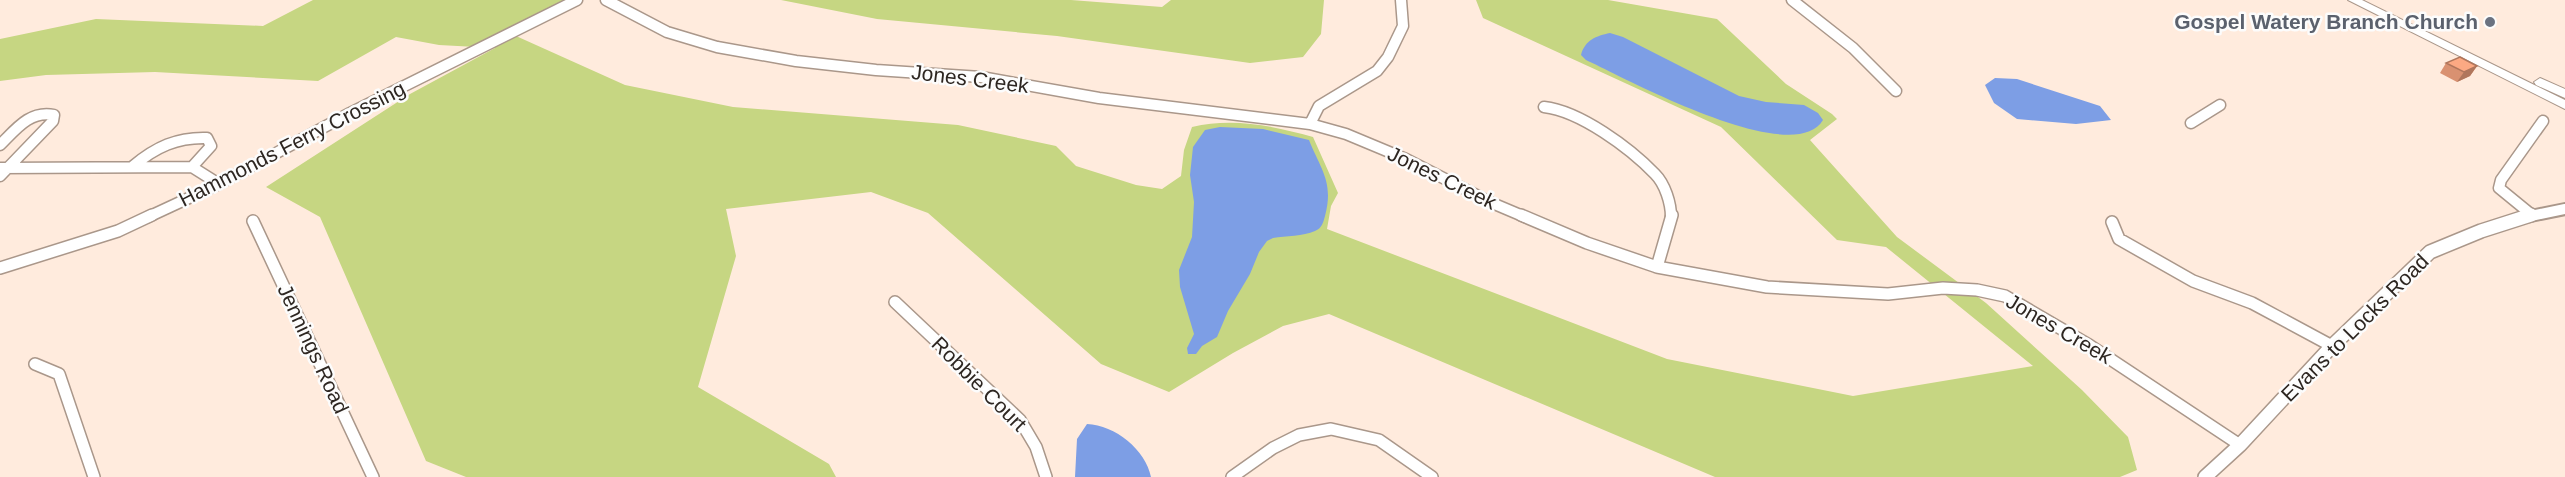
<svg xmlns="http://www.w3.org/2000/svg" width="2565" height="477" font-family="Arial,sans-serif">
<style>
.green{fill:#c6d682}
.water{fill:#7d9ee5}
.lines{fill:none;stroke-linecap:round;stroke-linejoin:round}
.minor-far1-casing{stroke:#aa978a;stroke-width:13}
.minor-casing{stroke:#aa978a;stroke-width:14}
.tertiary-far1-casing{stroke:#aa978a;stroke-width:14}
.tertiary-casing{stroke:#aa978a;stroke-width:16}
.secondary-casing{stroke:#aa978a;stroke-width:2}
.minor-far1{stroke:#fff;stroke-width:10}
.minor{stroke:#fff;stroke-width:11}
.tertiary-far1{stroke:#fff;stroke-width:10}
.tertiary{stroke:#fff;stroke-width:13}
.secondary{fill:#fff;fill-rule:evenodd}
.wall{fill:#d99171}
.shaded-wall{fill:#b0765c}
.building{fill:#fca983;stroke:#b0765c;stroke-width:1.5}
.worship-dot{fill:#6b7280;stroke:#fcfcfc;stroke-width:2}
.labels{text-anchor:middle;stroke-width:5;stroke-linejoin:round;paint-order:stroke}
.worship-label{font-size:21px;font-weight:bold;fill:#5b616d;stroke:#fcfcfc;text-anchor:end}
.street-label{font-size:21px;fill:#2d2621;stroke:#fcfcfc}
</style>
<rect width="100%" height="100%" fill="#ffebdd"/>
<path class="green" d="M313,0H583L516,36L625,85L733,107L958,125L1056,146L1076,166L1136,185L1162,189L1181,176L1184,150L1192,127C1233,117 1273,126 1313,137L1338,193L1331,206L1327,229L1667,359L1853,396L2033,366L1886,247L1837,240L1721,127L1483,18L1476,0H1608L1717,19L1786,84L1832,114L1837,119L1810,140L1897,237L1986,303L2082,390L2128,437L2137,470L2120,477H1715L1329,314L1283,326L1233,353L1169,392L1101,364L928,213L871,192L726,209L736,256L698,387L829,464L836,477H466L426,461L320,217L266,187L410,94L495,48L439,45L396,37L318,81L155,72L46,75L0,81V39L96,19L263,26Z
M781,0H1071L1162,7L1171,0H1324L1321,34L1303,57L1250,63L1057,36L877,19Z"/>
<path class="water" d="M1610,33L1623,37L1739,96L1766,102L1804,105L1818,113L1823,120C1793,170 1625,78 1586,60L1581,55C1585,40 1596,36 1610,33Z
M1995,78L2017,79L2100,106L2111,120L2076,124L2017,119L1994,103L1985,85Z
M1220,127L1263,129L1309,140C1321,170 1334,182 1325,216C1323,223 1322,228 1315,231C1303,236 1286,236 1273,238L1267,241L1259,252L1250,274L1228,311L1217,337L1202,346L1196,354H1188L1187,348L1194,334L1180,287L1179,270L1192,237L1194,202L1190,175L1193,147L1205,130Z
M1087,424C1115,425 1146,450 1151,477H1075L1077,439Z"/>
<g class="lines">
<defs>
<path id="minor-far1" d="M606,0L667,32L717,47L796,61L876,70L981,77L1099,98L1310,124L1346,134L1406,159L1492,203L1525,217
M1792,0L1853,48L1896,91
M1544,107C1580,111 1630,148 1655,174C1665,184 1671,203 1671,217
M2191,123L2220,105
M1310,124L1319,106L1377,71L1388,57L1403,26L1401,0
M0,145C16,129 30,110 54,115L53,121L0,176
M133,166C156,147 177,137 207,138L211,146L192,167
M0,168L192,167L219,184
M2532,215L2499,188L2501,180L2543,121
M148,217L219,184L350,113L577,0"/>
<path id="minor" d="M1521,215L1587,243L1657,267L1767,287L1888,294L1943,288L1977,290L2005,296L2089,345L2240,445
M253,221L373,477
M2112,222L2119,239L2193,281L2252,303L2332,346
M1657,267L1672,215
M0,268L118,231L152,215
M895,302L1020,420L1036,447L1046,477
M35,364L59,374L94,477
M1232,477L1273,448L1299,435L1331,429L1379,440L1432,477"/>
<path id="tertiary-far1" d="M2526,217L2565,209"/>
<path id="tertiary" d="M2205,477L2240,445L2332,346L2430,252L2481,231L2531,215"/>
<path id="secondary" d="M2348,0H2362L2565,100V109Z
M2540,78L2565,89V98L2536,85L2534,82Z"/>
</defs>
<use href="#minor-far1" class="minor-far1-casing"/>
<use href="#minor" class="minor-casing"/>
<use href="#tertiary-far1" class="tertiary-far1-casing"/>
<use href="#tertiary" class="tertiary-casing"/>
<use href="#secondary" class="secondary-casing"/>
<use href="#minor-far1" class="minor-far1"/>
<use href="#minor" class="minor"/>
<use href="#tertiary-far1" class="tertiary-far1"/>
<use href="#tertiary" class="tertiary"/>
<use href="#secondary" class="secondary"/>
</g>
<path class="wall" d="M2446,63L2477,66L2470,76L2457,82L2440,73Z"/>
<path class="shaded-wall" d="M2477,66L2470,76L2457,82L2464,72Z"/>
<path class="building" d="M2460,57L2477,66L2464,72L2446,63Z"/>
<circle class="worship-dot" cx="2490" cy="22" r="6"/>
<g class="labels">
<g class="worship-label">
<text x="2478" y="29">Gospel Watery Branch Church</text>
</g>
<g class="street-label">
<text transform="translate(970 79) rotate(7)" y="7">Jones Creek</text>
<text transform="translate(292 144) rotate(-27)" y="7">Hammonds Ferry Crossing</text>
<text transform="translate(1442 178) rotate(26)" y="7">Jones Creek</text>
<text transform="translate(2355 328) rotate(-45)" y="7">Evans to Locks Road</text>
<text transform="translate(2059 329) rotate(30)" y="7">Jones Creek</text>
<text transform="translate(313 349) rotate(65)" y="7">Jennings Road</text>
<text transform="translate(979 384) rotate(45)" y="7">Robbie Court</text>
</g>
</g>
</svg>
